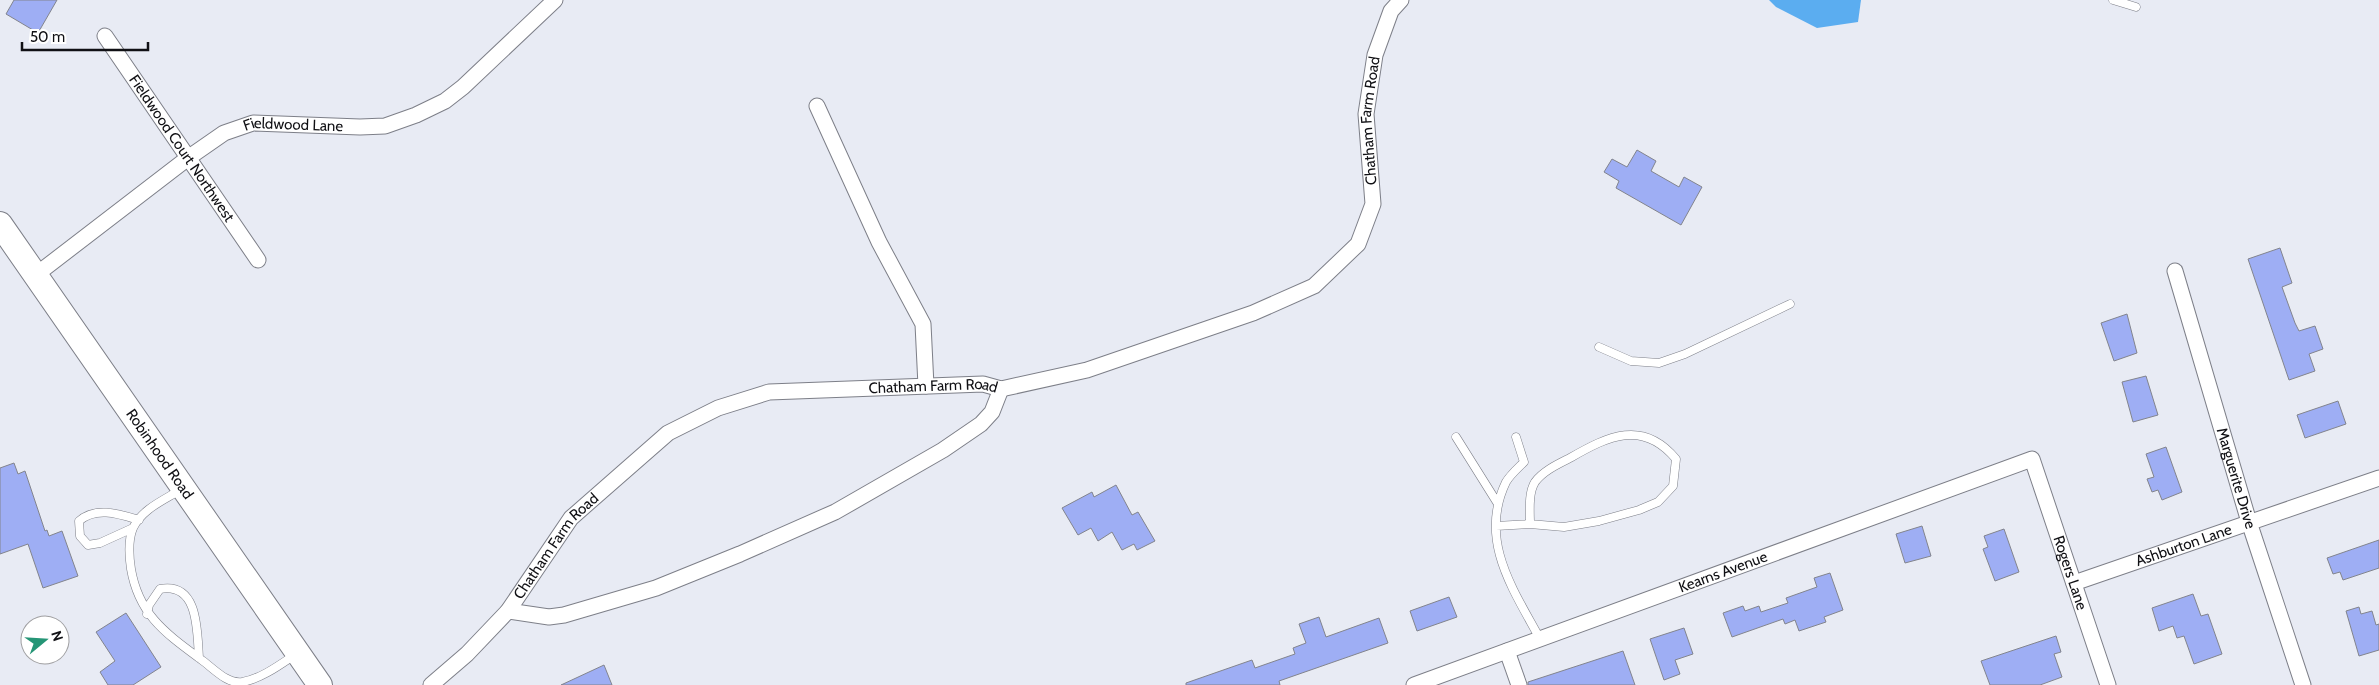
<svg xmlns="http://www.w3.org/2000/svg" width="2379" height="685" font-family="Cabin,sans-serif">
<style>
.water{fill:#5badf0}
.building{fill:#9eaef4;stroke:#82848d}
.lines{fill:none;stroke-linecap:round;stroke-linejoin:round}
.lane-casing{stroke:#7d7f88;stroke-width:9}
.street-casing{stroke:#7d7f88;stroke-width:17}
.primary-casing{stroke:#7d7f88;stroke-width:26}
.lane{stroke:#fff;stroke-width:8}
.street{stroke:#fff;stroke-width:15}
.primary{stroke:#fff;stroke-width:24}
.labels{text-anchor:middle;stroke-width:4.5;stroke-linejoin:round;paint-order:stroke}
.street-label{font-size:15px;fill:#101014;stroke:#fff}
</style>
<rect width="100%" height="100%" fill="#e8ebf4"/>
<path class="water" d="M1769,0H1861L1858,22L1817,28L1776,7Z"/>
<path class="building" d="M14,0H57L38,33L6,14Z
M1637,150L1656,161L1651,171L1679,187L1684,177L1702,187L1681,225L1616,188L1619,181L1604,172L1612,159L1627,167Z
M2280,248L2292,283L2282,287L2295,323L2299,331L2315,326L2323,349L2309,354L2315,371L2289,380L2248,259Z
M2127,314L2137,353L2114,361L2101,323Z
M2146,376L2158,415L2133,422L2122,382Z
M2338,401L2346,424L2305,438L2297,415Z
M2166,447L2182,492L2162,500L2158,490L2152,492L2147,479L2154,477L2146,454Z
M14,463L18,474L25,471L45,531L47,530L49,536L62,531L78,576L43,588L28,544L0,554V468Z
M1116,485L1132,515L1138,512L1155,541L1137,550L1134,544L1122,550L1112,532L1098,541L1091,528L1078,535L1062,508L1092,492L1094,497Z
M1922,526L1931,556L1905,563L1896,534Z
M2004,529L2019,572L1995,581L1983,549L1988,547L1984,536Z
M2379,540V568L2343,580L2340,572L2333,574L2327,558Z
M1830,573L1843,610L1824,617L1826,622L1799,631L1795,620L1785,624L1783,619L1732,637L1723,613L1743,606L1745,611L1759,606L1761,612L1788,603L1786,598L1817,587L1814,578Z
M2193,594L2201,616L2208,614L2222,654L2194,664L2184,636L2177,638L2173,626L2159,631L2152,608Z
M1449,597L1457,617L1417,631L1410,611Z
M2359,607L2361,614L2372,611L2376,625L2379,624V650L2359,656L2346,611Z
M126,613L161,667L133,685H108L100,672L115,661L96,632Z
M1319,617L1326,637L1379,618L1388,643L1279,681L1280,685H1186V683L1252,660L1255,668L1295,654L1293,648L1306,643L1299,624Z
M1684,628L1693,654L1675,660L1680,674L1664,680L1650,639Z
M2056,636L2061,652L2054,654L2062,677L2040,685H1990L1981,661Z
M1623,651L1635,685H1528V682Z
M604,665L612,685H561Z"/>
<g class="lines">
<defs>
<path id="lane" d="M2113,0L2136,7
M1599,347L1631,361L1659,363L1685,354L1790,304
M1456,437L1498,504
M1516,437L1524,462C1518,468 1510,475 1506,482C1478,540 1513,589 1540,639
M180,490C164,500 142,509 133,528C128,540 129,556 131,569C139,616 167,634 203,661C214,669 227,684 242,682C261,679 281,664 296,654
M1496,526L1530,524L1564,527L1599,521L1639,510L1658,502L1673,486L1676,459C1643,419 1608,436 1570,458C1558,464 1543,471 1535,482C1528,493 1530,512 1530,524
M133,528L100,543L88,545L80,536L79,521C96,506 119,514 139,520
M147,614L149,605L160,589C199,582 197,631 199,658"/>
<g id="street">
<path id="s1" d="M105,36L258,260"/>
<path d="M817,106L879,242L923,324L926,386"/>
<path id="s2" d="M2175,271L2249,522L2303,685"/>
<path id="s3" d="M37,274L188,158L224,133L253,123L360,127L385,126L416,115L445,101L463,87L555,0"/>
<path id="s4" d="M2074,583L2379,478"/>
<path d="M508,611L549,617L564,615L656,588L740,554L835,512L943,450L981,424L992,412L1001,389"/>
<path d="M1507,651L1519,685"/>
<path id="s5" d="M431,685L467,654L508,611L571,518L668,433L718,408L769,392L983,384L1001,389L1087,370L1253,313L1314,286L1358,244L1373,204L1366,114L1375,55L1391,11L1401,0"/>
<path id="s6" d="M1414,685L2032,459L2108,685"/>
</g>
<g id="primary">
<path id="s7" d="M0,224L320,685"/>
</g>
</defs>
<use href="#lane" class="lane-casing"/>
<use href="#street" class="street-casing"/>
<use href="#primary" class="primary-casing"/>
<use href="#lane" class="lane"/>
<use href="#street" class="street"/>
<use href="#primary" class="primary"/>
</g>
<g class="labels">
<g class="street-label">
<text dy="5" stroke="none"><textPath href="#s5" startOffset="1208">Chatham Farm Road</textPath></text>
<text dy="5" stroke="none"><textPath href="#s3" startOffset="305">Fieldwood Lane</textPath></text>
<text dy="5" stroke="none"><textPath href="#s1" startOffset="136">Fieldwood Court Northwest</textPath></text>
<text dy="5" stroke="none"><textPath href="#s5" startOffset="622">Chatham Farm Road</textPath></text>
<text dy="5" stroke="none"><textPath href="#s7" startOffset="280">Robinhood Road</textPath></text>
<text dy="5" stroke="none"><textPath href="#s2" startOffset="216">Marguerite Drive</textPath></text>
<text dy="5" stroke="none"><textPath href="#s4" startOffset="116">Ashburton Lane</textPath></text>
<text dy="5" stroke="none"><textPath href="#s5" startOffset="188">Chatham Farm Road</textPath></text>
<text dy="5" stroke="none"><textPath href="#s6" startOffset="329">Kearns Avenue</textPath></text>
<text dy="5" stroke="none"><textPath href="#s6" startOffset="778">Rogers Lane</textPath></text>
</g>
</g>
<g transform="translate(45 640) rotate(72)"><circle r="24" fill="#ffffff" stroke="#9f9fa1"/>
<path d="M0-4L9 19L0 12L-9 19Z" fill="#259576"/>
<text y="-8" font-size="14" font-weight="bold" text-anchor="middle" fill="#101014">N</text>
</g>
<path d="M22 42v8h126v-8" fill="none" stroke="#101014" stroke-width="2.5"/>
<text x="30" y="42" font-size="15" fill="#101014" stroke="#ffffff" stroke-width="4" paint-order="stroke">50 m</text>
</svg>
